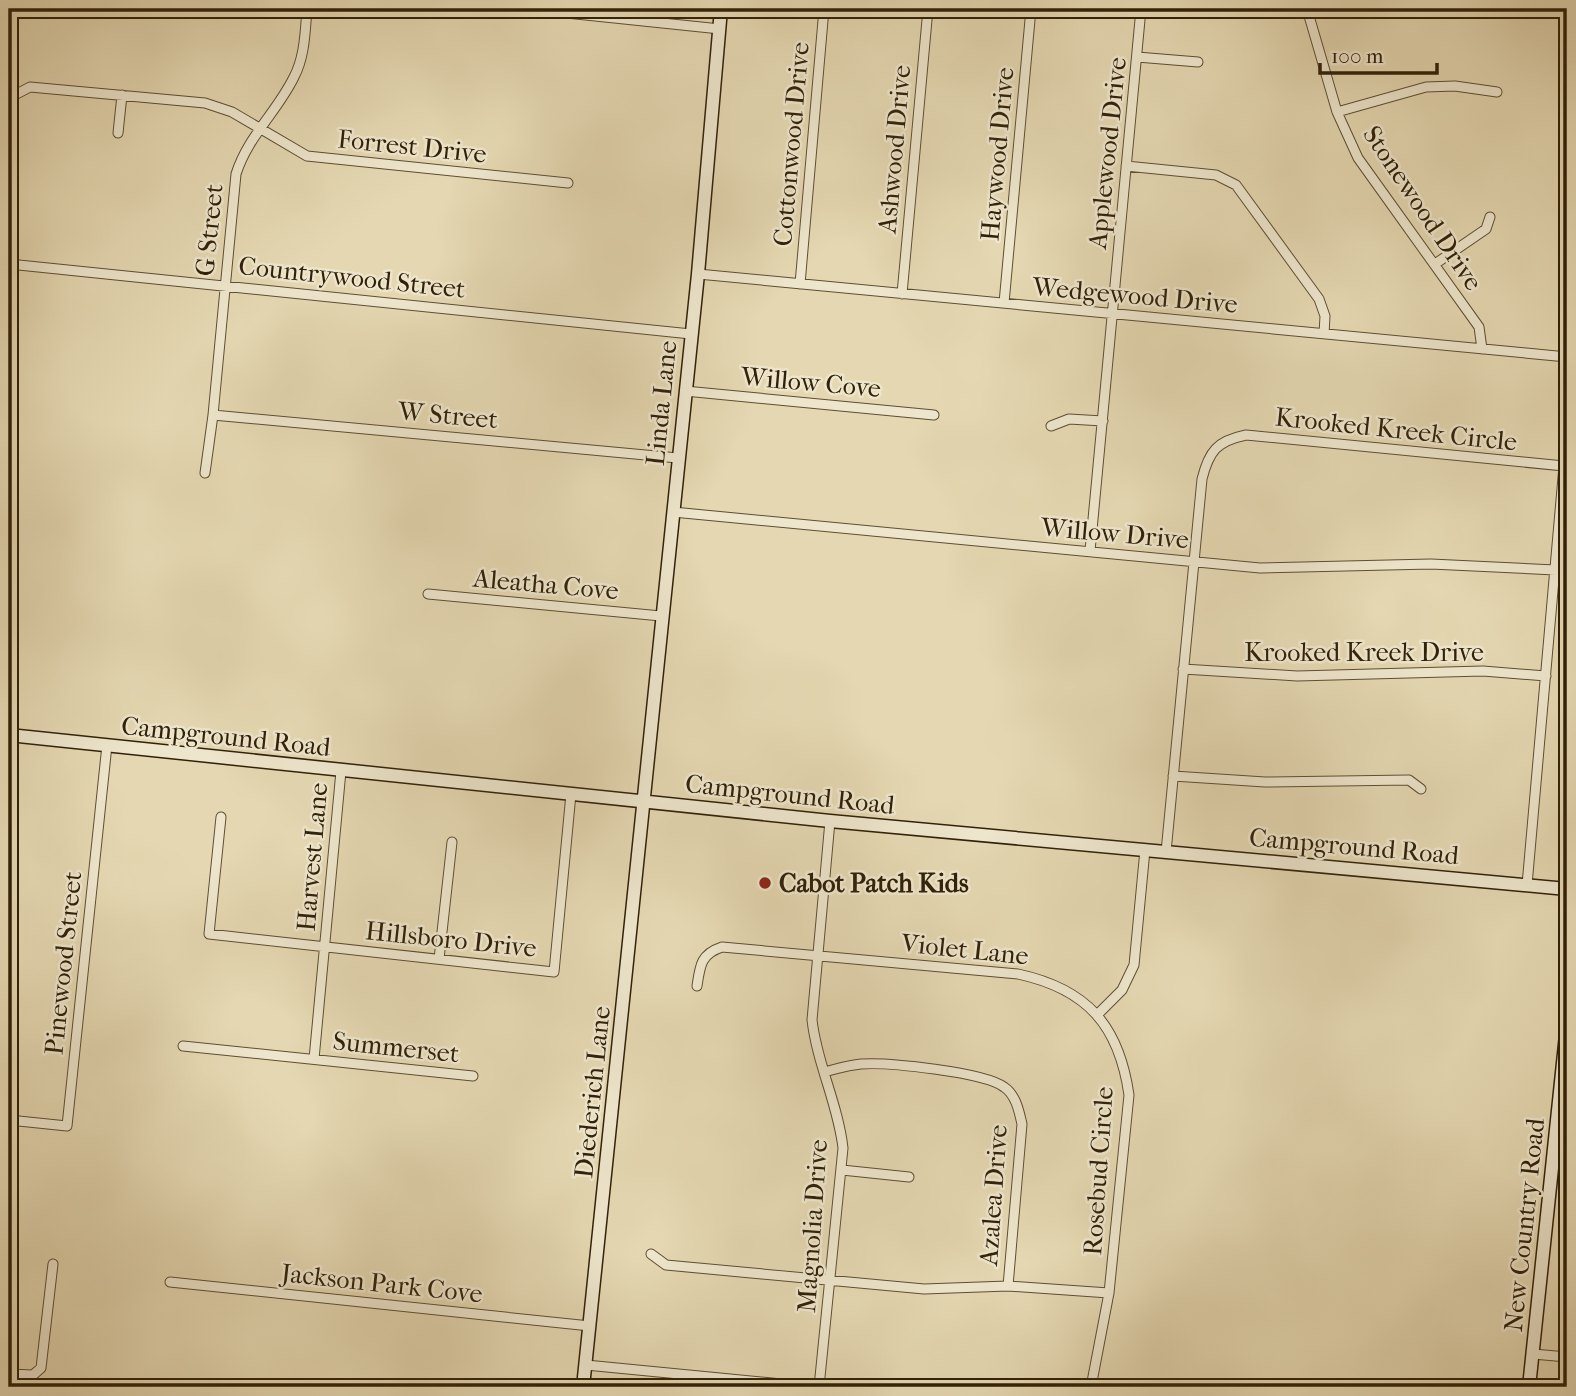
<svg xmlns="http://www.w3.org/2000/svg" width="1576" height="1396" font-family="'IM FELL French Canon',serif">
<style>
.lines{fill:none;stroke-linecap:round;stroke-linejoin:round}
.street-casing{stroke:#5e4e33;stroke-width:11}
.secondary-casing{stroke:#312109;stroke-width:15}
.street{stroke:#ede5cc;stroke-width:9}
.secondary{stroke:#ede5cc;stroke-width:12}
.poi-dot{fill:#8f2418;stroke:#ede5cc;stroke-width:2.5}
.labels{text-anchor:middle;stroke-width:5;stroke-linejoin:round;paint-order:stroke}
.street-label{font-size:26px;fill:#312109;stroke:#ede5cc}
.poi-label{font-size:26px;font-weight:bold;fill:#312109;stroke:#ede5cc;text-anchor:start}
</style>
<rect width="100%" height="100%" fill="#e4d7b1"/>
<filter id="stains"><feTurbulence type="fractalNoise" baseFrequency=".00286" numOctaves="4"/><feColorMatrix values="0 0 0 0 .2 0 0 0 0 .09 0 0 0 0 .02 0 0 0 .5 -.17"/></filter>
<radialGradient id="worn" r=".72"><stop offset=".6" stop-color="#630" stop-opacity="0"/><stop offset="1" stop-color="#630" stop-opacity=".3"/></radialGradient>
<g class="lines">
<defs>
<path id="street" d="M528,9L720,29
M1307,9L1337,112L1358,158L1479,327L1482,349
M1137,57L1198,62
M9,98L30,87L205,103L232,112L307,156L568,183
M1337,112L1426,87L1455,86L1497,92
M118,133L122,95
M1126,166L1216,175L1236,185L1319,299L1325,316L1324,334
M9,264L691,334
M1435,264L1486,229L1490,217
M698,274L1567,357
M800,284L824,9
M902,294L928,9
M1004,303L1031,9
M685,391L934,415
M213,415L678,458
M1051,426L1069,419L1103,421
M205,473L213,415L236,174C248,136 277,112 294,77C305,56 305,32 307,9
M673,512L1260,568L1431,564L1555,570
M1090,551L1141,9
M428,594L661,616
M1183,669L1297,676L1483,671L1546,676
M1173,776L1265,782L1409,780L1421,789
M221,817L209,934L554,972L571,794
M1166,852L1202,479C1209,451 1217,441 1246,435L1564,466L1527,885
M439,959L452,842
M697,986C700,965 701,954 722,947L1018,974C1087,989 1119,1025 1129,1095L1109,1293L1091,1387
M1098,1014L1122,990L1134,965L1145,850
M183,1046L473,1076
M314,1059L341,771
M824,1072C836,1069 849,1065 861,1064C887,1062 984,1072 1004,1087C1016,1095 1019,1111 1022,1124L1008,1286
M9,1120L67,1126L107,745
M842,1170L909,1177
M651,1254L666,1265L924,1289L1008,1286L1109,1293
M170,1282L590,1326
M1533,1354L1567,1357
M586,1365L812,1387
M9,1374L33,1375L41,1368L53,1264
M819,1387L843,1148C838,1104 817,1064 812,1020L830,821"/>
<path id="secondary" d="M9,735L830,821L1567,889
M583,1387L698,274L721,9
M1529,1387L1567,1025"/>
</defs>
<use href="#street" class="street-casing"/>
<use href="#secondary" class="secondary-casing"/>
<use href="#street" class="street"/>
<use href="#secondary" class="secondary"/>
</g>
<circle class="poi-dot" cx="765" cy="883" r="7"/>
<g class="labels">
<g class="street-label">
<text transform="translate(791 144) rotate(-85)" y="9">Cottonwood Drive</text>
<text transform="translate(412 146) rotate(6)" y="9">Forrest Drive</text>
<text transform="translate(894 149) rotate(-85)" y="9">Ashwood Drive</text>
<text transform="translate(1107 153) rotate(-84)" y="9">Applewood Drive</text>
<text transform="translate(997 154) rotate(-85)" y="9">Haywood Drive</text>
<text transform="translate(1423 208) rotate(56)" y="9">Stonewood Drive</text>
<text transform="translate(209 230) rotate(-84)" y="9">G Street</text>
<text transform="translate(352 277) rotate(6)" y="9">Countrywood Street</text>
<text transform="translate(1135 295) rotate(5)" y="9">Wedgewood Drive</text>
<text transform="translate(811 382) rotate(5)" y="9">Willow Cove</text>
<text transform="translate(661 403) rotate(-84)" y="9">Linda Lane</text>
<text transform="translate(448 415) rotate(5)" y="9">W Street</text>
<text transform="translate(1396 429) rotate(6)" y="9">Krooked Kreek Circle</text>
<text transform="translate(1115 533) rotate(5)" y="9">Willow Drive</text>
<text transform="translate(546 584) rotate(5)" y="9">Aleatha Cove</text>
<text x="1364" y="661">Krooked Kreek Drive</text>
<text transform="translate(226 736) rotate(6)" y="9">Campground Road</text>
<text transform="translate(790 794) rotate(6)" y="9">Campground Road</text>
<text transform="translate(1354 846) rotate(5)" y="9">Campground Road</text>
<text transform="translate(312 857) rotate(-85)" y="9">Harvest Lane</text>
<text transform="translate(451 939) rotate(6)" y="9">Hillsboro Drive</text>
<text transform="translate(965 949) rotate(6)" y="9">Violet Lane</text>
<text transform="translate(63 963) rotate(-84)" y="9">Pinewood Street</text>
<text transform="translate(396 1047) rotate(6)" y="9">Summerset</text>
<text transform="translate(592 1092) rotate(-84)" y="9">Diederich Lane</text>
<text transform="translate(1098 1171) rotate(-86)" y="9">Rosebud Circle</text>
<text transform="translate(993 1195) rotate(-86)" y="9">Azalea Drive</text>
<text transform="translate(1524 1225) rotate(-84)" y="9">New Country Road</text>
<text transform="translate(812 1226) rotate(-86)" y="9">Magnolia Drive</text>
<text transform="translate(382 1283) rotate(6)" y="9">Jackson Park Cove</text>
</g>
<g class="poi-label">
<text x="779" y="892">Cabot Patch Kids</text>
</g>
</g>
<rect width="1576" height="1396" fill="none" stroke="#e4d7b1" stroke-width="35"/>
<rect x="10" y="10" width="1555" height="1375" fill="none" stroke="#312109" stroke-width="3.5"/>
<rect x="18" y="18" width="1541" height="1361" fill="none" stroke="#312109" stroke-width="2"/>
<path d="M1320 63v10h117v-10" fill="none" stroke="#312109" stroke-width="3.5"/>
<text x="1331" y="63" font-size="21" fill="#312109" stroke="#ede5cc" stroke-width="5" paint-order="stroke">100 m</text>
<rect width="100%" height="100%" filter="url(#stains)"/>
<rect width="100%" height="100%" fill="url(#worn)"/>
</svg>
